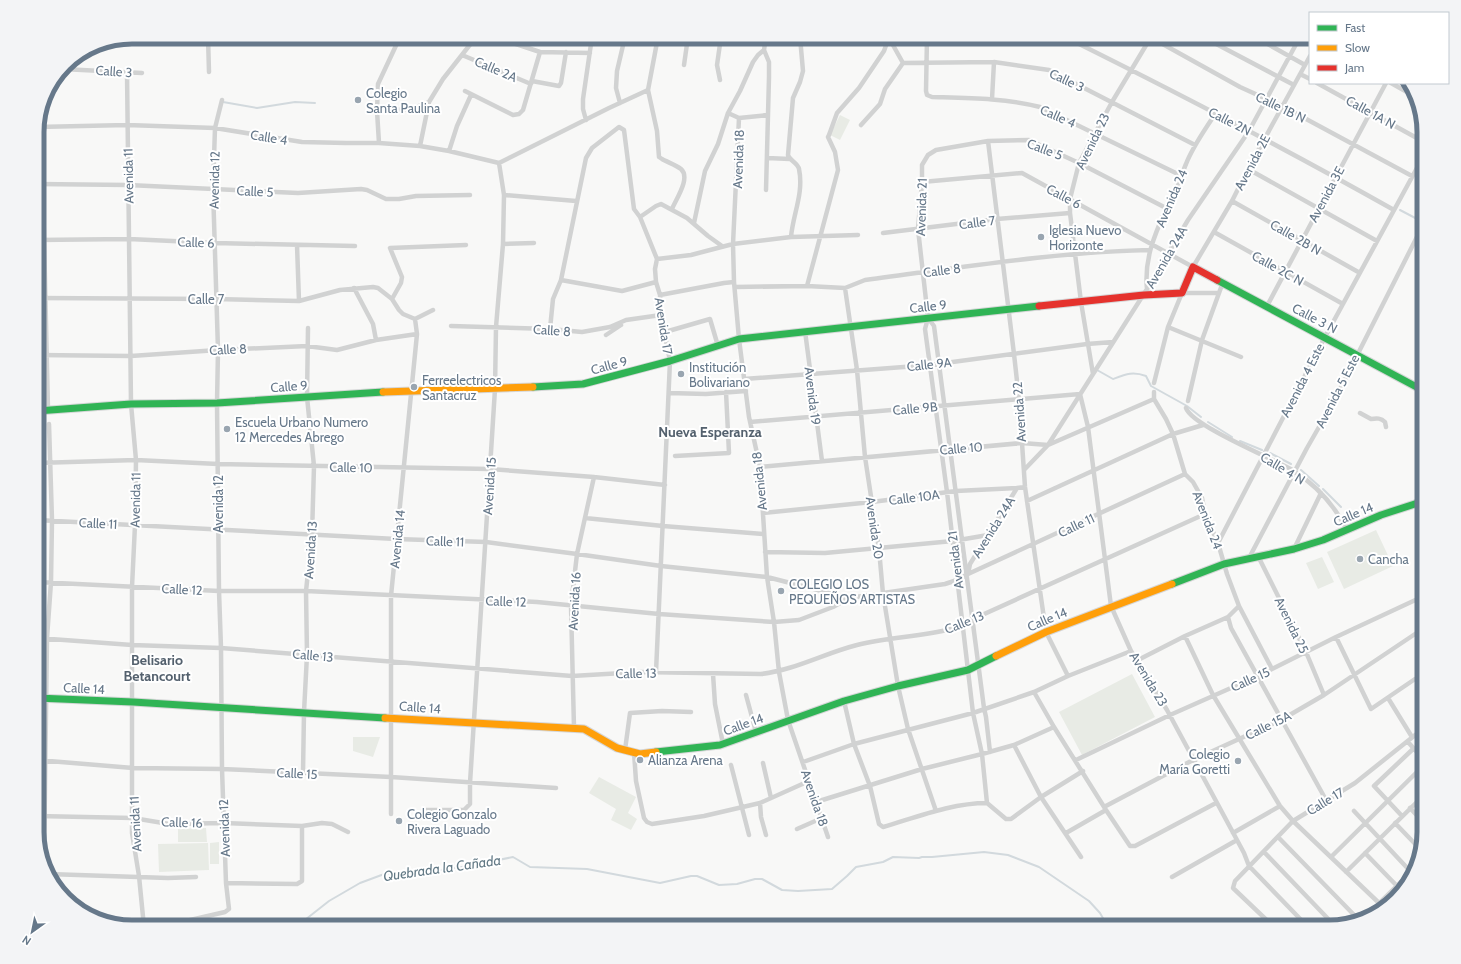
<svg xmlns="http://www.w3.org/2000/svg" width="1461" height="964" font-family="Cabin,sans-serif">
<style>
.green{fill:#e8ebe5}
.lines{fill:none;stroke-linecap:round;stroke-linejoin:round}
.stream{stroke:#d2d9dd;stroke-width:2}
.fast-casing{stroke:#d5d6d7;stroke-width:9}
.slow-casing{stroke:#d5d6d7;stroke-width:9}
.jam-casing{stroke:#d5d6d7;stroke-width:9}
.street{stroke:#d1d2d2;stroke-width:4.5}
.fast{stroke:#30b455;stroke-width:7}
.slow{stroke:#ff9f0a;stroke-width:7}
.jam{stroke:#e5322d;stroke-width:7}
.poi-dot{fill:#99a5b0;stroke:#fff;stroke-width:1.5}
.labels{text-anchor:middle;stroke-width:4;stroke-linejoin:round;paint-order:stroke}
.street-label{font-size:13px;fill:#66788a;stroke:#fff}
.poi-label{font-size:13px;fill:#66788a;stroke:#fff;text-anchor:start}
.neighbourhood-label{font-size:14px;font-weight:bold;fill:#54616e;stroke:#fff}
.water-label{font-size:14px;font-style:italic;fill:#627985;stroke:#fff}
.rim{fill:none;stroke:#66788a;stroke-width:5}
</style>
<rect width="100%" height="100%" fill="#f8f8f7"/>
<path class="green" d="M840,115L850,120L840,140L830,135Z
M1376,530L1393,566L1344,589L1327,552Z
M1322,557L1334,582L1318,589L1306,563Z
M1132,674L1155,717L1082,755L1059,712Z
M353,737H380L373,757L353,751Z
M599,777L636,797L628,813L637,819L631,830L611,820L616,809L589,793Z
M206,828L207,842H178V829Z
M219,842V864H210V843Z
M208,843L209,870L159,872L158,844Z"/>
<g class="lines">
<path class="stream" d="M223,102L257,108L295,102L315,103
M1400,210L1419,220
M1097,370L1113,379C1126,374 1133,371 1146,376L1151,386L1187,406L1201,417
M1208,422L1232,437
M1240,441L1262,450
M1270,453L1291,464
M1301,470L1319,486
M1323,489L1341,507
M1346,513L1355,518
M296,927L329,901L360,883L387,873L413,874L469,866L513,857L530,867L587,869L660,883L691,876H697L719,885L737,884L755,879H762L782,890L798,891L832,889L847,876L856,867L883,862L893,857L919,858L922,857H932L984,852L1008,855L1039,867L1089,901L1100,913L1108,927"/>
<defs>
<path id="fast" d="M1217,280L1424,391
M533,387L583,384L670,361L739,339L1039,306
M37,411L131,404L217,403L383,392
M1172,584L1224,564L1294,549L1323,540L1381,515L1424,501
M37,698L133,702L385,718
M656,752L720,745L844,701L898,686L968,670L996,656"/>
<path id="slow" d="M383,392L533,387
M996,656L1046,632L1172,584
M385,718L584,729L617,748L640,754L656,752"/>
<path id="jam" d="M1039,306L1144,295L1182,293L1193,267L1217,280"/>
</defs>
<use href="#fast" class="fast-casing"/>
<use href="#slow" class="slow-casing"/>
<use href="#jam" class="jam-casing"/>
<path class="street" d="M208,37L209,72
M501,37L513,43L540,52L590,53
M658,37L648,90L657,131L659,157L662,159C667,162 676,165 681,169C691,178 676,199 672,209
M766,37L764,50L769,62V77L766,190
M927,37L926,91L927,95L932,97C968,98 1005,98 1040,107L1182,176
M1065,37C1176,92 1286,149 1394,210
M1150,37L1240,87L1282,106L1412,176
M1203,37L1294,85
M1255,37L1305,65
M1307,37L1310,39
M889,38L903,63
M462,55L531,84
M903,63L994,62L1049,70L1195,145
M684,65L688,37
M62,69L142,73
M127,72L131,404L136,460L135,525L132,587V833L139,876L144,927
M1300,74L1310,79
M720,80L717,65L721,37
M532,81L559,86L561,83L566,52
M1317,83L1424,142
M1391,83L1414,96
M465,91L513,115L519,114L523,110L540,52
M992,99L994,62
M620,103L616,88L617,71L625,37
M41,107L48,409
M377,111L411,109L429,102L443,79L476,37
M728,113L739,118L768,115
M739,118L733,244L734,282L739,339L749,417L760,467L767,577L774,622L779,672L788,720L828,837
M586,120L583,109V99L592,37
M861,125L880,104L885,89L903,63
M37,127L127,125L215,128L302,142L346,143H379L420,146L449,151L499,163
M988,141L1014,354L1019,399L1025,487L1046,632L1068,676
M379,143L377,111L378,84L400,37
M420,146L429,102
M449,151L457,126L471,95
M767,158L790,159
M499,163L609,108L648,90
M1248,169L1377,241
M922,182L1022,173L1193,267L1232,201L1248,169L1310,56
M37,184L128,185L298,193L361,189L367,190L386,199H399L416,196L470,195
M504,195L576,201
M1232,201L1360,273
M640,217L656,206L661,204L687,218L708,236L722,246
M694,223L705,171L718,144L728,113L740,91L753,62L758,55L764,50
M1214,232L1343,304
M883,233L997,219L1070,213
M791,237C793,214 804,193 799,169C798,163 790,161 788,155L793,98L800,82L803,71L800,37
M37,240L129,239L215,243L355,246
M503,244L534,243
M297,245L299,301
M657,259L691,255L733,244L791,237L858,235
M561,280L622,291L656,282
M807,286L838,170L835,152L828,137L829,135L837,113L859,88L884,51L889,37
M735,287L807,286L845,288L865,280C959,268 1054,252 1149,250
M354,288L373,324L376,340
M845,288L857,370L865,457L879,549L883,594L898,686L908,729L936,811
M1147,289C1144,260 1154,236 1166,209C1169,203 1173,197 1176,190C1180,182 1182,173 1186,164C1193,146 1205,130 1215,114
M660,295L724,283L734,282
M37,298L216,299L299,301L340,290L373,287L378,288L392,299L399,310L403,314L415,319
M392,299L401,283L402,277L390,248L466,245
M1267,306L1386,83
M928,318L934,326L984,708L986,717L990,752
M415,319L433,310
M451,326L550,329L582,332L610,327L626,320L661,315
M1168,327L1241,357
M550,329L553,299L561,280L586,158L592,148L619,127L624,130L634,209L640,217L657,259L655,269L656,282L660,295L661,315L670,361L656,672
M805,331L822,461
M665,332L710,319L718,346
M606,335L621,325
M37,355L131,356L218,350L307,346L337,350L376,340L417,334
M1093,374L1081,302L1070,213V199L1079,163L1112,102L1151,37
M744,379L930,365L1087,344L1113,342
M1154,383L1168,327L1182,293H1219
M1154,392V399L1166,419L1173,434L1185,474L1193,482L1202,498L1205,514L1218,543L1227,574L1239,606L1272,669
M669,393L706,394L746,391
M1188,401L1202,340L1223,282
M1186,408C1192,426 1274,459 1294,471C1317,486 1335,506 1347,530
M1360,413L1371,419C1377,418 1381,418 1385,422L1386,427
M750,422L1080,394L1088,427L1111,606L1131,651L1167,710L1244,853L1249,866L1308,927
M675,456L729,453L726,392
M37,463L136,460L218,464L490,469L594,477L665,485
M760,467L1022,443L1048,445L1154,399
M1024,470L1048,445L1147,289L1188,220L1249,131L1300,37
M1027,501L1173,434L1203,425
M1415,504L1424,485
M763,513L872,502L956,491L1017,488
M585,518L663,526L763,534
M37,520L396,539L486,542L577,554L661,566L767,577L849,598
M1218,543L1325,337L1424,155
M1294,549L1321,493
M765,552L825,553L953,541L988,535
M1258,556L1306,652L1324,695
M1249,558L1307,448L1335,399L1424,223
M968,574L970,564L1017,488L1025,487
M37,582L219,591H306L537,602L659,614L774,622L799,620L833,607L849,598L945,584L957,580L968,574L1185,474
M1239,606L1228,617L1231,628L1326,800
M1185,636L1213,695L1280,806L1293,821L1379,903L1380,910L1378,913
M1336,637L1371,709L1415,679L1417,680L1424,689
M37,638L132,645L221,648L572,676L640,672L761,674C795,670 825,653 857,645C888,637 920,637 951,629L1205,514
M1138,660L1185,636L1228,617
M713,674L715,704L723,744
M1034,692L1054,727L1106,810L1130,846H1135L1216,803
M746,695L756,732
M1388,698L1412,737
M844,701L854,744L870,786L879,824L883,827C917,817 952,803 987,803L1006,819H1011L1041,797L1083,771
M574,728L571,606L577,554L594,477
M1408,742L1424,760
M1014,745L1041,797L1081,857
M625,750L630,713L662,711L691,712
M634,752L636,781L644,818L647,822L652,824L704,816L760,803L809,781
M37,760L133,768L222,769L391,777L556,788
M1076,760L1170,715L1258,676L1336,637L1424,596
M803,762L854,744L973,713L1034,692L1068,676L1131,651
M763,763L771,798
M731,765L749,835
M303,773L304,712L307,655L306,591L312,535L314,466L307,397L308,328
M816,802L922,769L982,754L1014,745L1054,727
M760,803L761,817L766,835
M987,803L982,754L973,713L947,492L925,329L928,318L918,229L922,182V165L928,155L936,150L988,141L1029,140L1079,163L1166,208
M1104,807L1193,760L1281,720L1324,695L1424,628
M1410,808L1424,823
M423,810H464L470,804V783L495,389L496,327L503,244L504,195L499,163
M1354,811L1411,872
M391,814V596L417,334L415,319
M37,816L133,818L169,824L224,823L302,826L322,823L332,824L348,832
M1402,816L1374,786L1413,749
M1395,823L1419,848
M797,829L822,818
M1066,833L1106,810
M1233,833L1280,806
M1278,837L1358,919
M1264,852L1335,926
M1365,853L1397,886
M1331,857L1418,771
M44,862L47,638L51,582L52,520L49,424
M1346,872L1424,795
M48,874L168,878L196,877
M1172,877L1237,840
M226,883L297,884L302,881V826
M1365,917L1413,870
M160,927L225,912L229,909L226,883L222,769L221,648L219,591L217,403L218,350L213,188L215,128L222,100
M1274,927L1233,888L1235,881L1293,821L1355,783L1424,728"/>
<use href="#fast" class="fast"/>
<use href="#slow" class="slow"/>
<use href="#jam" class="jam"/>
</g>
<g class="poi-dot">
<circle cx="358" cy="100" r="4"/>
<circle cx="1041" cy="237" r="4"/>
<circle cx="681" cy="374" r="4"/>
<circle cx="414" cy="387" r="4"/>
<circle cx="227" cy="429" r="4"/>
<circle cx="1360" cy="559" r="4"/>
<circle cx="781" cy="591" r="4"/>
<circle cx="640" cy="760" r="4"/>
<circle cx="1238" cy="761" r="4"/>
<circle cx="399" cy="821" r="4"/>
</g>
<g class="labels">
<g class="street-label">
<text transform="translate(496 69) rotate(23)" y="5">Calle 2A</text>
<text transform="translate(114 71) rotate(4)" y="5">Calle 3</text>
<text transform="translate(1067 80) rotate(25)" y="5">Calle 3</text>
<text transform="translate(1281 107) rotate(26)" y="5">Calle 1B N</text>
<text transform="translate(1371 112) rotate(29)" y="5">Calle 1A N</text>
<text transform="translate(1058 116) rotate(24)" y="5">Calle 4</text>
<text transform="translate(1230 121) rotate(27)" y="5">Calle 2N</text>
<text transform="translate(269 137) rotate(9)" y="5">Calle 4</text>
<text transform="translate(1092 141) rotate(-64)" y="5">Avenida 23</text>
<text transform="translate(1045 149) rotate(21)" y="5">Calle 5</text>
<text transform="translate(738 159) rotate(-88)" y="5">Avenida 18</text>
<text transform="translate(1252 162) rotate(-62)" y="5">Avenida 2E</text>
<text transform="translate(128 176) rotate(-91)" y="5">Avenida 11</text>
<text transform="translate(214 180) rotate(-89)" y="5">Avenida 12</text>
<text transform="translate(255 191) rotate(3)" y="5">Calle 5</text>
<text transform="translate(1326 194) rotate(-62)" y="5">Avenida 3E</text>
<text transform="translate(1064 196) rotate(28)" y="5">Calle 6</text>
<text transform="translate(1171 198) rotate(-67)" y="5">Avenida 24</text>
<text transform="translate(921 207) rotate(-88)" y="5">Avenida 21</text>
<text transform="translate(977 222) rotate(-7)" y="5">Calle 7</text>
<text transform="translate(1296 237) rotate(30)" y="5">Calle 2B N</text>
<text transform="translate(196 242) rotate(2)" y="5">Calle 6</text>
<text transform="translate(1166 257) rotate(-60)" y="5">Avenida 24A</text>
<text transform="translate(1278 268) rotate(29)" y="5">Calle 2C N</text>
<text transform="translate(942 270) rotate(-7)" y="5">Calle 8</text>
<text x="206" y="304">Calle 7</text>
<text transform="translate(928 306) rotate(-6)" y="5">Calle 9</text>
<text transform="translate(1315 318) rotate(28)" y="5">Calle 3 N</text>
<text transform="translate(664 326) rotate(81)" y="5">Avenida 17</text>
<text transform="translate(552 330) rotate(4)" y="5">Calle 8</text>
<text transform="translate(228 349) rotate(-3)" y="5">Calle 8</text>
<text transform="translate(929 364) rotate(-6)" y="5">Calle 9A</text>
<text transform="translate(609 365) rotate(-15)" y="5">Calle 9</text>
<text transform="translate(1302 380) rotate(-63)" y="5">Avenida 4 Este</text>
<text transform="translate(289 386) rotate(-4)" y="5">Calle 9</text>
<text transform="translate(1337 391) rotate(-63)" y="5">Avenida 5 Este</text>
<text transform="translate(813 396) rotate(83)" y="5">Avenida 19</text>
<text transform="translate(915 408) rotate(-5)" y="5">Calle 9B</text>
<text transform="translate(1019 412) rotate(-94)" y="5">Avenida 22</text>
<text transform="translate(961 448) rotate(-5)" y="5">Calle 10</text>
<text transform="translate(351 467) rotate(1)" y="5">Calle 10</text>
<text transform="translate(1283 468) rotate(31)" y="5">Calle 4 N</text>
<text transform="translate(759 481) rotate(-96)" y="5">Avenida 18</text>
<text transform="translate(489 486) rotate(-86)" y="5">Avenida 15</text>
<text transform="translate(914 497) rotate(-7)" y="5">Calle 10A</text>
<text transform="translate(135 500) rotate(-89)" y="5">Avenida 11</text>
<text transform="translate(218 504) rotate(-90)" y="5">Avenida 12</text>
<text transform="translate(1353 514) rotate(-23)" y="5">Calle 14</text>
<text transform="translate(1208 520) rotate(69)" y="5">Avenida 24</text>
<text transform="translate(98 523) rotate(3)" y="5">Calle 11</text>
<text transform="translate(1076 525) rotate(-25)" y="5">Calle 11</text>
<text transform="translate(993 527) rotate(-58)" y="5">Avenida 24A</text>
<text transform="translate(875 528) rotate(82)" y="5">Avenida 20</text>
<text transform="translate(397 539) rotate(-84)" y="5">Avenida 14</text>
<text transform="translate(445 541) rotate(2)" y="5">Calle 11</text>
<text transform="translate(310 550) rotate(-86)" y="5">Avenida 13</text>
<text transform="translate(955 560) rotate(-97)" y="5">Avenida 21</text>
<text transform="translate(182 589) rotate(3)" y="5">Calle 12</text>
<text transform="translate(506 601) rotate(2)" y="5">Calle 12</text>
<text transform="translate(574 601) rotate(-87)" y="5">Avenida 16</text>
<text transform="translate(1047 619) rotate(-23)" y="5">Calle 14</text>
<text transform="translate(964 622) rotate(-22)" y="5">Calle 13</text>
<text transform="translate(1292 625) rotate(64)" y="5">Avenida 25</text>
<text transform="translate(313 655) rotate(5)" y="5">Calle 13</text>
<text transform="translate(636 673) rotate(-1)" y="5">Calle 13</text>
<text transform="translate(1149 679) rotate(59)" y="5">Avenida 23</text>
<text transform="translate(1250 679) rotate(-24)" y="5">Calle 15</text>
<text transform="translate(84 688) rotate(3)" y="5">Calle 14</text>
<text transform="translate(420 707) rotate(4)" y="5">Calle 14</text>
<text transform="translate(743 724) rotate(-20)" y="5">Calle 14</text>
<text transform="translate(1268 725) rotate(-26)" y="5">Calle 15A</text>
<text transform="translate(297 773) rotate(3)" y="5">Calle 15</text>
<text transform="translate(815 798) rotate(71)" y="5">Avenida 18</text>
<text transform="translate(1325 801) rotate(-31)" y="5">Calle 17</text>
<text transform="translate(182 822) rotate(2)" y="5">Calle 16</text>
<text transform="translate(135 824) rotate(-93)" y="5">Avenida 11</text>
<text transform="translate(224 828) rotate(-92)" y="5">Avenida 12</text>
</g>
<g class="poi-label">
<text x="366" y="98">Colegio<tspan x="366" dy="15">Santa Paulina</tspan></text>
<text x="1049" y="235">Iglesia Nuevo<tspan x="1049" dy="15">Horizonte</tspan></text>
<text x="689" y="372">Institución<tspan x="689" dy="15">Bolivariano</tspan></text>
<text x="422" y="385">Ferreelectricos<tspan x="422" dy="15">Santacruz</tspan></text>
<text x="235" y="427">Escuela Urbano Numero<tspan x="235" dy="15">12 Mercedes Abrego</tspan></text>
<text x="1368" y="564">Cancha</text>
<text x="789" y="589">COLEGIO LOS<tspan x="789" dy="15">PEQUEÑOS ARTISTAS</tspan></text>
<text x="1230" y="759" text-anchor="end">Colegio<tspan x="1230" dy="15">María Goretti</tspan></text>
<text x="648" y="765">Alianza Arena</text>
<text x="407" y="819">Colegio Gonzalo<tspan x="407" dy="15">Rivera Laguado</tspan></text>
</g>
<g class="neighbourhood-label">
<text x="710" y="437">Nueva Esperanza</text>
<text x="157" y="665">Belisario<tspan x="157" dy="16">Betancourt</tspan></text>
</g>
<g class="water-label">
<text transform="translate(442 868) rotate(-8)" y="5">Quebrada la Cañada</text>
</g>
</g>
<path d="M0 0H1461V964H0ZM132 44H1329A88 88 0 0 1 1417 132V832A88 88 0 0 1 1329 920H132A88 88 0 0 1 44 832V132A88 88 0 0 1 132 44Z" fill="#f3f4f6" fill-rule="evenodd"/>
<path class="rim" d="M132 44H1329A88 88 0 0 1 1417 132V832A88 88 0 0 1 1329 920H132A88 88 0 0 1 44 832V132A88 88 0 0 1 132 44Z"/>
<rect x="1309" y="12" width="140" height="72" fill="#ffffff" stroke="#c2c9d0"/>
<rect x="1317" y="25" width="20" height="6" fill="#30b455" stroke="#c2c9d0"/>
<text x="1345" y="32" font-size="12" fill="#66788a">Fast</text>
<rect x="1317" y="45" width="20" height="6" fill="#ff9f0a" stroke="#c2c9d0"/>
<text x="1345" y="52" font-size="12" fill="#66788a">Slow</text>
<rect x="1317" y="65" width="20" height="6" fill="#e5322d" stroke="#c2c9d0"/>
<text x="1345" y="72" font-size="12" fill="#66788a">Jam</text>
<g transform="translate(32 932) rotate(213)" stroke="#ffffff" stroke-width="3" paint-order="stroke">
<path d="M0-3L7 15L0 10L-7 15Z" fill="#66788a"/>
<text y="-6" font-size="11" font-weight="bold" text-anchor="middle" fill="#66788a">N</text>
</g>
</svg>
